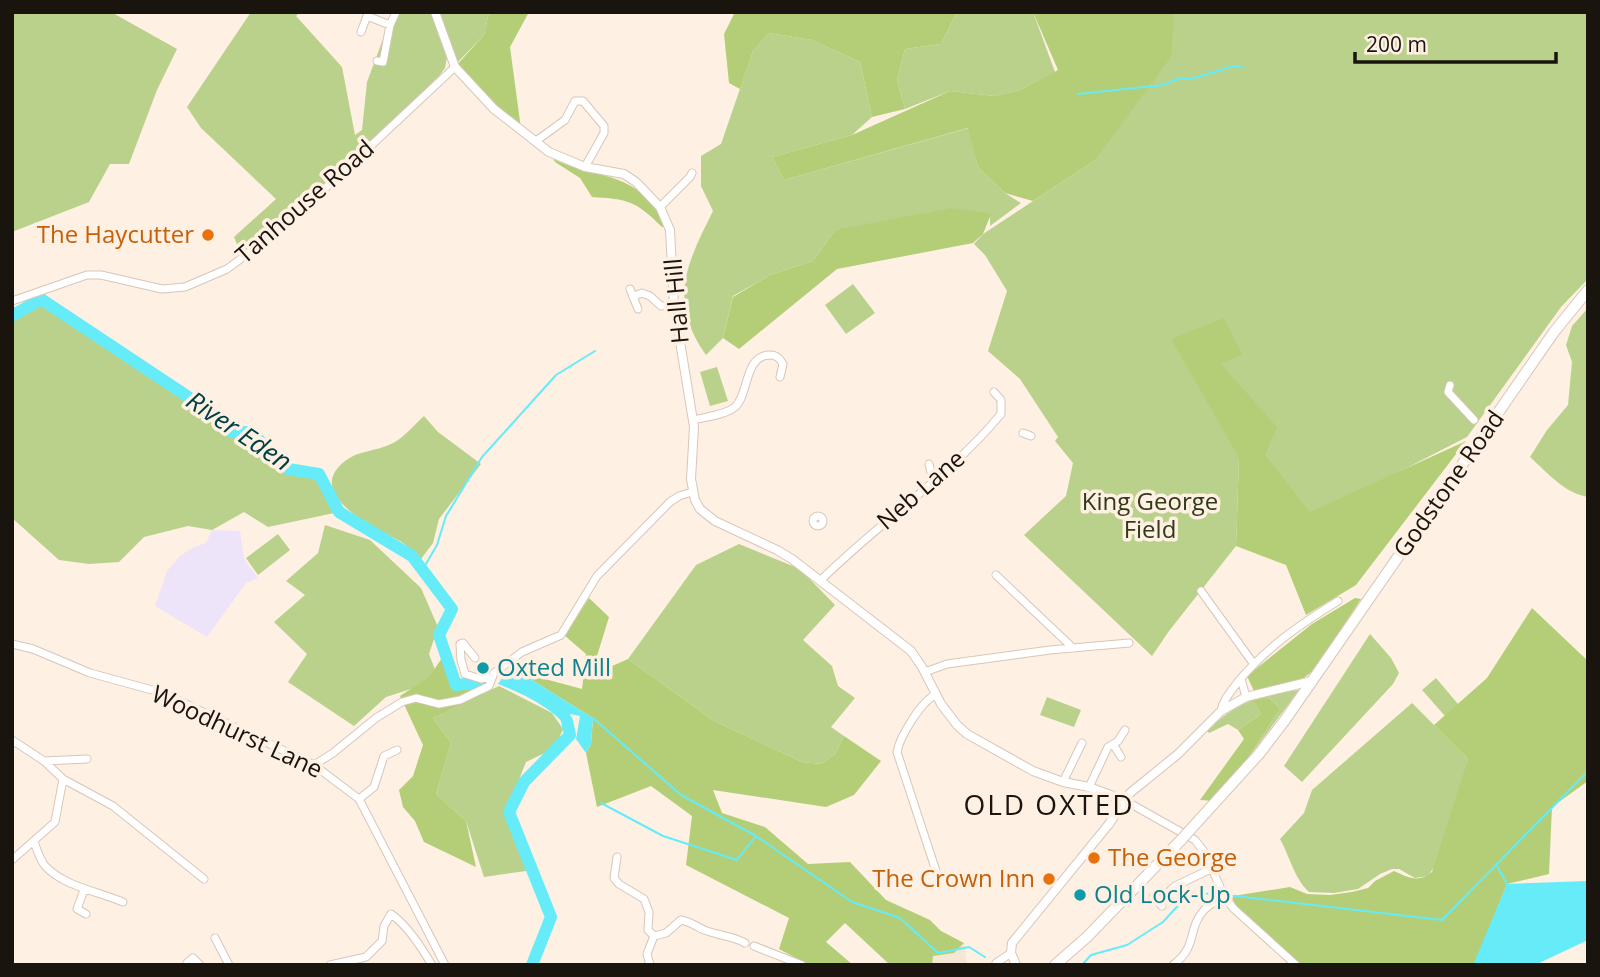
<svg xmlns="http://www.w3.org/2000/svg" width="1600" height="977" font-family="'Open Sans',sans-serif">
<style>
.commercial{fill:#f4e7d3}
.industrial{fill:#eee4f9}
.green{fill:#bad18b}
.forest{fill:#b3ce76}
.water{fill:#65ecf8}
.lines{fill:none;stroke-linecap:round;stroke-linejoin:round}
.stream{stroke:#65ecf8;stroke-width:2}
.river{stroke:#65ecf8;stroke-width:12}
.minor-casing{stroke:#d8c6b8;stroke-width:9}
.tertiary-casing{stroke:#d8c6b8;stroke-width:10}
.primary-casing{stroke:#d8c6b8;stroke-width:12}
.minor{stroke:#fff;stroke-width:7}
.tertiary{stroke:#fff;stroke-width:8}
.primary{stroke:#fff;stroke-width:10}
.primary-bridge-casing{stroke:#d8c6b8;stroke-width:12;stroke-linecap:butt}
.primary-bridge{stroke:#fff;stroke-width:10}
.food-dot{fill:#e8710a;stroke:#fff0e4;stroke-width:2.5}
.culture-dot{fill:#0f9aa8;stroke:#fff0e4;stroke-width:2.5}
.labels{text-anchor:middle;stroke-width:7;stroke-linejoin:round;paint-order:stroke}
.street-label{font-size:24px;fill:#1a140f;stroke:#fff0e4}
.food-label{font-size:24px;fill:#c56008;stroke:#fff0e4;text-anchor:end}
.park-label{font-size:24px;fill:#303b16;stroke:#fff0e4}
.culture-label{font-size:24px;fill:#0d838f;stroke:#fff0e4;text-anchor:start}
.water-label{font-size:26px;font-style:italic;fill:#004045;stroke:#fff0e4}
.quarter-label{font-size:28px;letter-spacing:2px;fill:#1a140f;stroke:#fff0e4}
</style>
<rect width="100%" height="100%" fill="#fff0e4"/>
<path class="commercial" d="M964,943L967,965H932V956L954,953Z"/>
<path class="industrial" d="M212,530L240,531L244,559L258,578L246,583L207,637L155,606L167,571L180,556L194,547L206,543Z"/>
<path class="green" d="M12,12H111L177,49L157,90L129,164H110L89,202L12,232Z
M251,12H300L296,16L342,67L355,135L362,130L367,82L393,12H489L484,35L458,62L454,53L447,57L445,68L439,76C413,102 262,252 240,252L234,237L276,199L201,128L187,107Z
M957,12H1033L1055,72L1020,90L994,96L950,91L905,109L897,80L905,49L941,44Z
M1173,12H1588V279L1561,307L1467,437L1307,519L1239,458L1236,546L1169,631L1152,656L1024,535L1066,496L1073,463L1055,441L1058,437L1020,379L988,351L1007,291L985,255L974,244L983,234L1094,161Z
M769,33L812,40L860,62L872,117L852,135L772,157L784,180L969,128L978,167L1005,193L1021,203L990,226V214L835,230L813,261L770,275L733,296L723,338L706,355C668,301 686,265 713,211L701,186V156L721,144L753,51Z
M853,284L875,313L846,334L825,305Z
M41,299L208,410L231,432H251L288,469L319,474L339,512L268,527L244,512L212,530L188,526L144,537L119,562L89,564L59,560L12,518V308Z
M1588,308V497C1564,493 1548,473 1530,457L1547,430L1568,405L1572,362L1566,345L1572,326Z
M717,367L728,401L710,406L700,372Z
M424,416L438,432L481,464L439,519L433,543L421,559C415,553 408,546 400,541C376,528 302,495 345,461C357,451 377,451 391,444C403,439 414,425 424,416Z
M325,525L370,540L421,588L438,627L429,654L439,680L386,697L354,726L288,682L307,654L274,622L305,595L286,581L318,553Z
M278,534L290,550L258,575L246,558Z
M739,544L800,569L835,605L803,640L832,666L838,686L855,698L831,727L844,736L835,754L821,764L802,762L714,721L628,659L696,565Z
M1370,634L1391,658L1399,673L1393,684L1302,782L1284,766Z
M1436,678L1458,704L1445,716L1422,690Z
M499,686L552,713L563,729L555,748L526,762L510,802L526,871L484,877L466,821L436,794L451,743L433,718Z
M1299,690L1246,761L1278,712V706L1269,698L1255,702L1261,714L1238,730L1228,724L1209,733L1207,731C1236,703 1257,695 1299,690Z
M1047,697L1081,710L1074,727L1040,715Z
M1412,703L1468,759L1441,857L1428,876L1415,878L1399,869H1392L1380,874L1358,889L1334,893L1309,892C1294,878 1290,857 1280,839L1304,813L1312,790Z"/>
<path class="forest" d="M489,12H529L510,47L521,129L494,109L455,67L484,35Z
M735,12H957L941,44L905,49L897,80L905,109L872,117L860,62L812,40L769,33L753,51L740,89L729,83L724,34Z
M1033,12H1174L1171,57L1094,161L1033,201L1005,193L978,167L968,128L784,180L772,157L852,135L950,91L994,96L1020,90L1058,70Z
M553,159C586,175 627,173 652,203C658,209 662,219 666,226L662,227C636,201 628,199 592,197L580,178L555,162Z
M951,208L991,214L983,234L973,243L837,269L739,349L723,338L733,297L770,275L813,261L835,230Z
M1224,318L1242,354L1221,364L1277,427L1265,455L1310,512L1466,441L1356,585L1306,615L1286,565L1236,546L1239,458L1171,339Z
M589,598L609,617L597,656L610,667L628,659L714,721L802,762L821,764L835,754L844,736L881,761L854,795L826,807L713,790L722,813L765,827L808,864L850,862L886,900L930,920L941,931L964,943L954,953L933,956L932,965H890L845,923L826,942L853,965H809L779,949L789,918L686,865L692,816L651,786L597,807L586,753L591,744L593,718L519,672L582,689L586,654L564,635Z
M1355,598L1361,599L1315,669L1304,678L1254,691L1247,676L1312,624Z
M1532,608L1588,661V781L1552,807L1549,874L1507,884L1474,965H1301L1227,897L1290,887L1307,894L1330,895L1352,892L1368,888L1375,881L1394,871C1409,878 1419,883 1432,872L1468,759L1434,725L1487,678Z
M442,658L451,681L482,683L484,694L433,718L451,743L436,794L466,821L476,867L424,842L415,821L403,807L399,790L413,776L423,745L400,696L429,677Z
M1269,698L1278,706V712L1246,761L1214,801L1200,800L1244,739L1238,730L1261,714L1254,701Z"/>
<path class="water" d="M514,669L593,718L591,744L586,753L576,739L580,716L570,714L573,727L570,735C563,712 520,692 498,684L504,675Z
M1588,881V940L1535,965H1473L1507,884Z"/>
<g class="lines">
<path class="stream" d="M1078,94L1163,85L1180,78L1191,79L1234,66H1243
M423,569L437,545L446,516L482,457L556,375L595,351
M593,718L681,795L756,836L852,902L900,918L938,953L969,947L985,957
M601,803L663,836L737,860L755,837
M1497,866L1507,884
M1226,895L1442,920L1588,771
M1082,965L1091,955L1127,945L1163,922L1184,899L1200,893L1221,895"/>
<path class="river" d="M12,316L41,299L208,410L231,432H251L288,469L319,474L339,512L412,556L452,609L439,635L456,685L485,682
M532,965L551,917L509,812L524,782L570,735L567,721"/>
<defs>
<path id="minor" d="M361,32L367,16L390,25
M377,61L383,62L390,25L396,12
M536,141L565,120L575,101H583L604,126V133L585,167
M660,207L690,177L692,173
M630,289L638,309
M634,296L642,293L650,296L661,306L674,305
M12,301L87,275H101L162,289L185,287L227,269L285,226L455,67
M1450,385L1448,392L1474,420
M693,420C705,417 725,415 735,407C749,395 744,355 770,355C777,355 780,359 783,364L780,377
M1023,433L1031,436
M929,464L933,481
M813 521a5 5 0 1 1 10 0a5 5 0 1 1-10 0Z
M996,575L1073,648
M820,581C878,523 949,477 1001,414V400L994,392
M1201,591L1253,663
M12,644L33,649L90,673L163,693L314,765L359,799L445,965
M475,658L463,643L460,644L461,660L465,674L481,679L491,677
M925,672L947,664L1050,650L1129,643
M1241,679L1246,697
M935,695C921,702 900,736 897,752L936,871
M1221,711C1223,700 1230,693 1237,683C1267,647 1299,625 1338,601
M12,740L44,761L63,779L55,822L12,860
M1113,744L1121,757
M44,761L87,759
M314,765L333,753L376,718L402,702L416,698L439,704L460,700L489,686L494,673L522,652L561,635L597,576L670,502L679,496L692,492
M63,779L113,806L204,879
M1063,782L1082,743
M1089,787L1108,747L1118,741L1125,730
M359,799L374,787L384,756L397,750
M1124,800L1195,840L1205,853L1224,896L1234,909L1296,965
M34,842C37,849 40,861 46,867C66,887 97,891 123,902
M617,857L614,878L619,884L644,899L649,912L648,930L654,936
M84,890L77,909L86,914
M1153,897L1162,906
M1158,902L1175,886L1211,869
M654,936L666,933L681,920C692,922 698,928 707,931C721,936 733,936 745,943
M215,938L229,965
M754,946L802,965
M187,963L193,958L200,965
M996,963L1011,953
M330,965L366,957L382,941L384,926L391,914C408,926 421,947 432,965
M650,965L647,954L654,936
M1173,965C1198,947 1187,929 1204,910C1210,904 1217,900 1224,896"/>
<path id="tertiary" d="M435,12L455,67L494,109L549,152L585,167L624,174L636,182L660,207L670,230L674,305L694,427L691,479L695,500L700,509L715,521L777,550L792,559L911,651L922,667L941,704L957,725L967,734L1033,771L1063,782L1089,787L1124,800
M1016,965L1011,953L1012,943L1109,824L1130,793L1178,754L1221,711L1246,697L1312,681"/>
<path id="primary" d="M1190,830L1259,754L1285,720L1554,332L1588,290
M1055,965L1087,937L1182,839"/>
</defs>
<use href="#minor" class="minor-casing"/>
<use href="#tertiary" class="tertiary-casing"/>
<use href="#primary" class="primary-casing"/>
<use href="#minor" class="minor"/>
<use href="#tertiary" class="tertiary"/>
<use href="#primary" class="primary"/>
<defs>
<path id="primary-bridge" d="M1182,839L1190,830"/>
</defs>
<use href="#primary-bridge" class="primary-bridge-casing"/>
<use href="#primary-bridge" class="primary-bridge"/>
</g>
<g class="food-dot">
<circle cx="208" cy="235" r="7"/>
<circle cx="1094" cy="858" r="7"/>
<circle cx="1049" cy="879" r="7"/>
</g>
<g class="culture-dot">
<circle cx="483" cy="668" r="7"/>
<circle cx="1080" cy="895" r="7"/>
</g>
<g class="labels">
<g class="street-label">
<text transform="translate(305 202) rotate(-41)" y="8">Tanhouse Road</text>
<text transform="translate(677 301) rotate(-95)" y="8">Hall Hill</text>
<text transform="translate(1449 484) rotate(-55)" y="8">Godstone Road</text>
<text transform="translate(921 490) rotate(-41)" y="8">Neb Lane</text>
<text transform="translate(237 732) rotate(25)" y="8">Woodhurst Lane</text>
</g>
<g class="food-label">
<text x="194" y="243">The Haycutter</text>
<text x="1108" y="866" text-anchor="start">The George</text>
<text x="1035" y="887">The Crown Inn</text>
</g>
<g class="park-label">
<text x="1150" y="510">King George<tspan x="1150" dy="28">Field</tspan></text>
</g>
<g class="culture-label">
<text x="497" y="676">Oxted Mill</text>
<text x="1094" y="903">Old Lock-Up</text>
</g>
<g class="water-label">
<text transform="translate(239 431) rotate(34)" y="9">River Eden</text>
</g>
<g class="quarter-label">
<text x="1049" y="815">OLD OXTED</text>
</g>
</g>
<rect width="1600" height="977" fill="none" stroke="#1a140f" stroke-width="28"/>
<path d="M1355 52v10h201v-10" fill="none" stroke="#1a140f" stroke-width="3.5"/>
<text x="1366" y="52" font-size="21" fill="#1a140f" stroke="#fff0e4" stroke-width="5" paint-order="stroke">200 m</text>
</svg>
